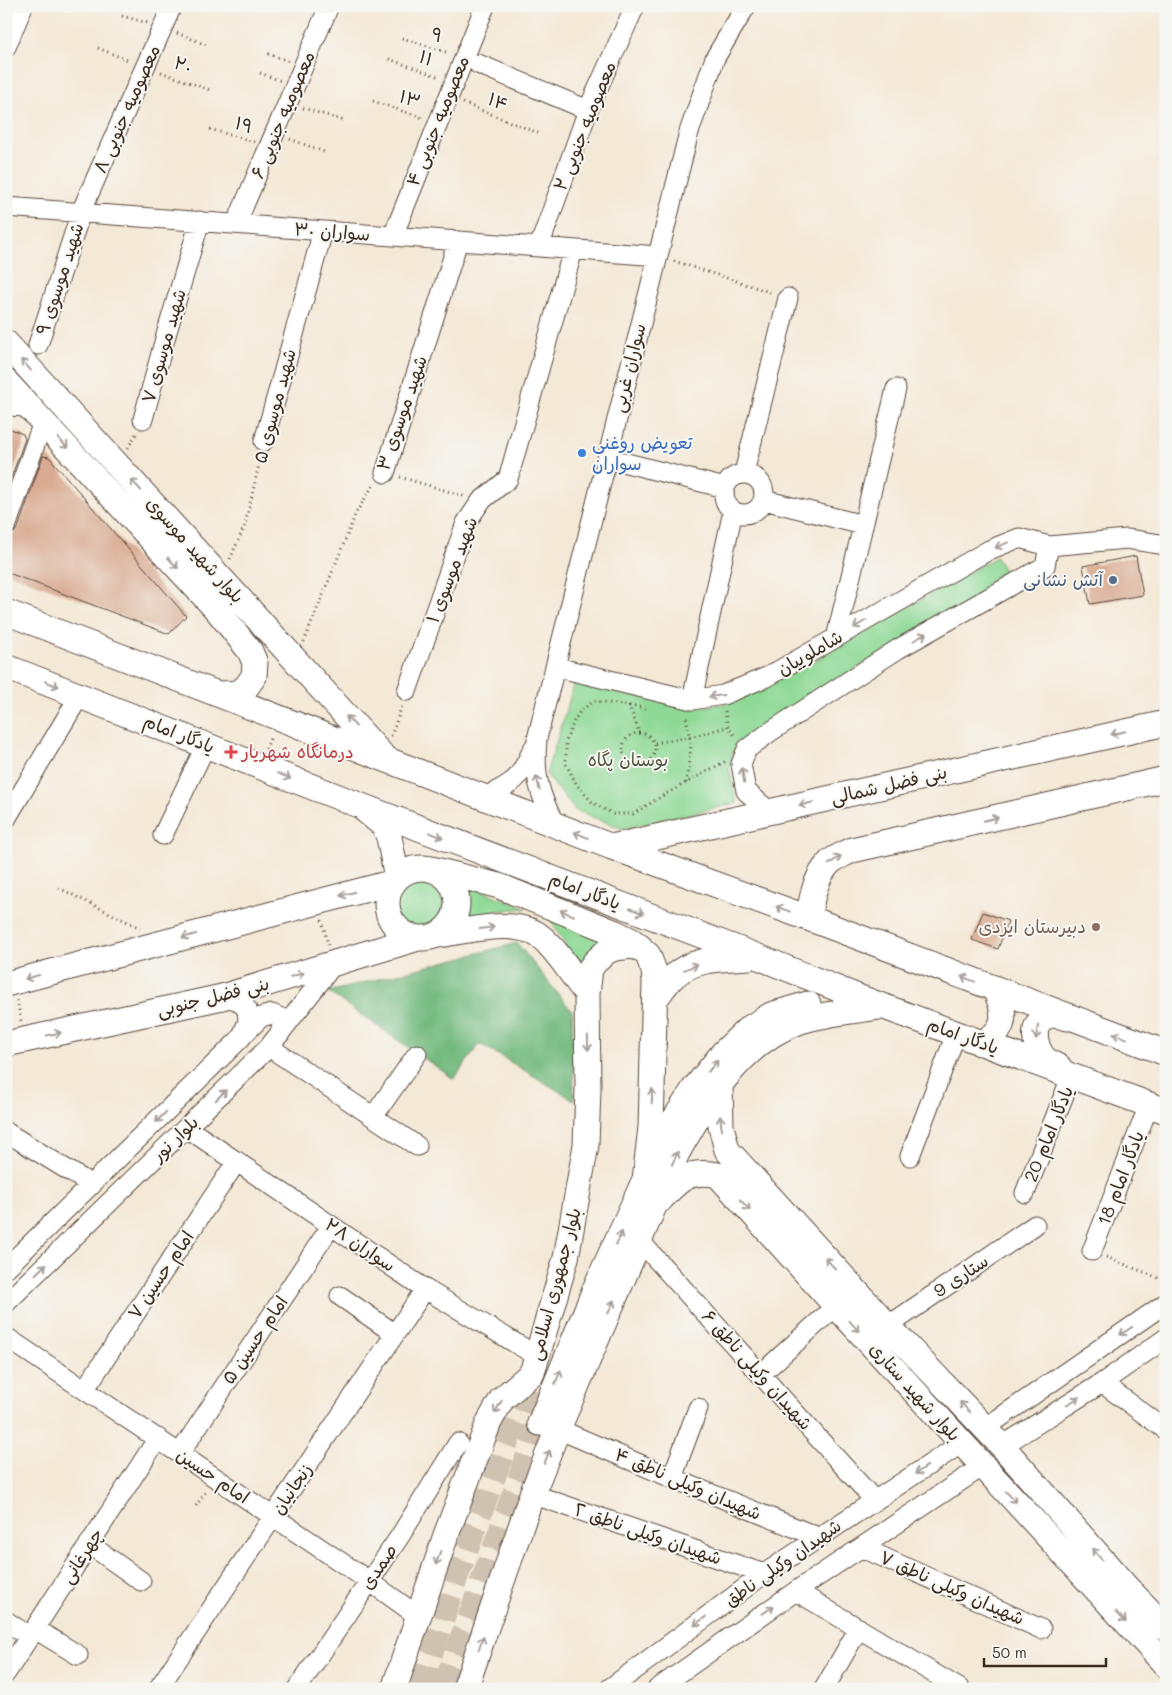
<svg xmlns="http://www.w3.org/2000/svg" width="1172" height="1695" font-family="Mali,'Playpen Sans Arabic',sans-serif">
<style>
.green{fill:#8ed995;stroke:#64825a}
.forest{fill:#72b97e;stroke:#56724e}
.building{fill:#d9ab92}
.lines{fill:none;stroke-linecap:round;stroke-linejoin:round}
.major-tunnel{stroke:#cfc2b1;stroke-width:25;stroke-dasharray:25 12;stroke-linecap:butt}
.minor-casing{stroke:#57463a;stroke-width:21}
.major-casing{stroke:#57463a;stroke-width:27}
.path{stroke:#57463a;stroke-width:3;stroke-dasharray:1 4;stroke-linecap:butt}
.minor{stroke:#fff;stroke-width:19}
.major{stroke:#fff;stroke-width:25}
.oneway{stroke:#a79f9a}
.shop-dot{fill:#3f7fe0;stroke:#f6f6f2;stroke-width:2}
.service-dot{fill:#5c6f8a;stroke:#f6f6f2;stroke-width:2}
.health-dot{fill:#e0444e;stroke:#f6f6f2;stroke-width:2}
.education-dot{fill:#8d6e63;stroke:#f6f6f2;stroke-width:2}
.labels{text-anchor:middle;stroke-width:4;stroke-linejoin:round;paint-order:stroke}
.street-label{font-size:18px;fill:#3b2a1e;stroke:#f6f6f2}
.shop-label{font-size:18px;fill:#366cbe;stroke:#f6f6f2;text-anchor:start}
.service-label{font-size:18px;fill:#4e5e75;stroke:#f6f6f2;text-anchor:end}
.health-label{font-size:18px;fill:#be3a42;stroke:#f6f6f2;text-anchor:start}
.park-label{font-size:18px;fill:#50563c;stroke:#f6f6f2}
.education-label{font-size:18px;fill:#785e54;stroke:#f6f6f2;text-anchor:end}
</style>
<rect width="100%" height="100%" fill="#f6f6f2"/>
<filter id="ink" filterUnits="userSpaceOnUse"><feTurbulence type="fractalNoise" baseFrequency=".02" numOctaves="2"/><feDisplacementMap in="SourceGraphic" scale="10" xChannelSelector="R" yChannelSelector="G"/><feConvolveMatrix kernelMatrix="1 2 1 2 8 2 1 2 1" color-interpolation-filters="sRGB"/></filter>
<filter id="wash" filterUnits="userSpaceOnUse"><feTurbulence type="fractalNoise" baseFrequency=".0096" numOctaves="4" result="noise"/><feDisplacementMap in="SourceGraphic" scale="20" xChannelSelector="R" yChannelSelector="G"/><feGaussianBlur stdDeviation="1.12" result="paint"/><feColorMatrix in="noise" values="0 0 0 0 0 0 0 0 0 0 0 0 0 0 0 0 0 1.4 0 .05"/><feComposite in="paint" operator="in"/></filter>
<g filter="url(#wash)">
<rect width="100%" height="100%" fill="#f4e8d6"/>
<path class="green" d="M996,557L1008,578L800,702L733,751L729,768L737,803L623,829L575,810L546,774L575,682L694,708L724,704L795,672Z
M394 904a29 29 0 1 1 58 0a29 29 0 1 1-58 0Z
M466,885L526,908L495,911L467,923C471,909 473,899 466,885Z
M548,916L608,938L574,965L565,944Z"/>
<path class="forest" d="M517,943L572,1011L574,1100L480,1044L454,1079L328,992Z"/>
<g id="blocks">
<path class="building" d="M6,427L23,434L25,439L6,492Z
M43,456L49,457L186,616L169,634L6,572V535L14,533L18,528Z
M1136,556L1143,595L1090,604L1083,566Z
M983,912L1008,921L998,949L972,940Z"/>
</g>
</g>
<g filter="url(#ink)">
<use href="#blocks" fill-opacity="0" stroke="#57463a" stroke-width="1"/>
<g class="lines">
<path class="major-tunnel" d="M419,1689L453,1585L532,1373
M444,1689L540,1423"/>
<defs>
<path id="minor" d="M6,47L23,6
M478,64L588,110
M6,207L658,256
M236,224L329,6
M393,236L485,6
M539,247L588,110L635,6
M38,345L81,212L172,6
M6,406L29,407
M143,419L166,335L200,221
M264,441L323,231
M607,458L725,488
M385,473L458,241
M744,473L788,298
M724 494a20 20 0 1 1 40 0a20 20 0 1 1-40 0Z
M764,500L863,525
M7,524L43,422
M836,638L896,389
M556,667L692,700L723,695L769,676L989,550L1019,538L1049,546L1127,539L1166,545
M407,691L466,523L481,501L508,479L573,250
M692,700L733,511
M485,797C518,781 518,780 534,747
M770,812L746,791L741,764L747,749L770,732L898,649L1045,566L1049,546
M6,819L80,695
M555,824C538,793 534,774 537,739L689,132L715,58L746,6
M163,835L206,745
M243,1035L261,1017L272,1014L281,1018L282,1024L280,1034
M269,1047L417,1146
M373,1117L417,1054
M187,1128L425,1289L537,1356
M6,1132L92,1185
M910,1156L956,1034
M1025,1193L1072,1075
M639,1240L875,1501
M1092,1251L1149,1105
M6,1268L241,1038L248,1021L247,1009L237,1000L222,997
M340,1296L395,1334
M6,1303L269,1047L333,965
M888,1326L1035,1225
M6,1337L369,1581L418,1616
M761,1374L836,1306
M1102,1383L1166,1430
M85,1389L237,1161
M985,1428L1166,1303
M558,1429L672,1478L818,1537
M1002,1446L1102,1383L1166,1338
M180,1453L331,1226
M672,1478L698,1408
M532,1494L764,1574
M89,1544L141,1581
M863,1548L1041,1629
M796,1591L960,1689
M6,1621L30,1637
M35,1629L78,1655
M6,1673L158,1438
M158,1689L425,1289
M297,1689L400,1536L458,1443
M609,1689L764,1574L962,1443
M657,1689L796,1591L983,1466
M824,1689L859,1628"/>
<path id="major" d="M6,343L381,754
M6,382L218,611L250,651L255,663L254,676L247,686L239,693L220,694
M6,612L612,847L808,918L1166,1053
M6,667L356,804L756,956L863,999L1166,1111
M366,811L384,826L389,837L397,878
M612,847L1166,723
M387 903a35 35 0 1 1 70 0a35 35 0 1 1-70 0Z
M432,869L499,886L616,933L632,941L640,947
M808,918C812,898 815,877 830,862C836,857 845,854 852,850L1166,779
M439,935C467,931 517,917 541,937C559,952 572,976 587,994
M6,984L394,882
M655,999C661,992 666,983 673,977C692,958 722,959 748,957
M980,1043C1008,1032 1007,1012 994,988
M6,1044L222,997L418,938
M1059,1067C1054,1065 1049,1062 1045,1059C1033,1047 1029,1018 1052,1015C1057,1015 1063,1017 1068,1018
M720,1084L721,1126L727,1150L888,1326L1002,1446L1127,1588L1166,1628
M660,1200C679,1179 689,1169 718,1175L836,1306L1166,1665
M540,1423L598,1282L667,1131L694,1089L723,1053L748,1029L771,1015L808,1004
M394,1689L446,1535L489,1422L502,1399L532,1373L566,1258L586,1145L588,1089L587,994L590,969L595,962L607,951L615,948L632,946L641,949L648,955L654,971L655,982L651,1127L645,1180
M465,1689L532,1494L558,1429L677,1153C706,1102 741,1041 801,1021C826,1013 854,1011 880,1007"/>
</defs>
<use href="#minor" class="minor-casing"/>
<use href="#major" class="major-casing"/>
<path class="path" d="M122,16L148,23
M177,33L209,46
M402,38L449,53
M98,48L130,61
M268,54L289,61
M389,59L439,77
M161,72L210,90
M260,73L281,81
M373,101L423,118
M463,103L538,133
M303,108L345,121
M210,129L254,142
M290,139L327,153
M674,261L773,293
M128,448L136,434
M400,477L464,496
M230,559L245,525L261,456
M304,642L356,513L374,484
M629,705L639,732
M645,708L595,701L581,710L574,721L566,741V764L577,785L593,803L613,814H633L662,796L726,761
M725,711L728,727L736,737
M623 749a16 16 0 1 1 32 0a16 16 0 1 1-32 0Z
M391,736L402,706
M655,743L690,737L727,727
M266,749L271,736
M686,783L691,746L686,716
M59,888L140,928
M322,920L328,945
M17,1000L21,1021
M1106,1257L1166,1281
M196,1506L207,1490"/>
<use href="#minor" class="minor"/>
<use href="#major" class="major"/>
</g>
<defs><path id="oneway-shaft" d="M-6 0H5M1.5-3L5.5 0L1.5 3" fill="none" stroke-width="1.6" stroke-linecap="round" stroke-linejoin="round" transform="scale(1.25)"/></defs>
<g class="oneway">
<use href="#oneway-shaft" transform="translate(26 365) rotate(-132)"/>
<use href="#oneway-shaft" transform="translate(63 443) rotate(47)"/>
<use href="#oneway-shaft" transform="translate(136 485) rotate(-133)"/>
<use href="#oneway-shaft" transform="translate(1002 545) rotate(158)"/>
<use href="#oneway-shaft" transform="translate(173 563) rotate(47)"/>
<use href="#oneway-shaft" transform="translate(860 624) rotate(150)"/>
<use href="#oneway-shaft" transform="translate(920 637) rotate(-30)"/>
<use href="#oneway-shaft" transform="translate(52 684) rotate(21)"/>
<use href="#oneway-shaft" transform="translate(716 696) rotate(172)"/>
<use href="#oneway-shaft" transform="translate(351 721) rotate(-132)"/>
<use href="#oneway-shaft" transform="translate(1118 733) rotate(167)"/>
<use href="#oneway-shaft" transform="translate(743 775) rotate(-99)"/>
<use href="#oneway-shaft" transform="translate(284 776) rotate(22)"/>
<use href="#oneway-shaft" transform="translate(538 783) rotate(-102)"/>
<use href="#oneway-shaft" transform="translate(806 804) rotate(167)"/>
<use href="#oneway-shaft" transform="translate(991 819) rotate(-13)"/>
<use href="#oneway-shaft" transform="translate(436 835) rotate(21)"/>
<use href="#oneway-shaft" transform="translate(581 835) rotate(-158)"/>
<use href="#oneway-shaft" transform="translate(835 860) rotate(-35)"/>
<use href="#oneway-shaft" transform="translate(347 894) rotate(165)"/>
<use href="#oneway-shaft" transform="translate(783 909) rotate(-160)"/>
<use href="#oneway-shaft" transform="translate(637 911) rotate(21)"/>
<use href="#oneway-shaft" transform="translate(567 913) rotate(-159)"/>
<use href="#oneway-shaft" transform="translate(487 928) rotate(-8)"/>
<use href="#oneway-shaft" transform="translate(189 936) rotate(165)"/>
<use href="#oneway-shaft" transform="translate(691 967) rotate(-23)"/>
<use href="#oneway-shaft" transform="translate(297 975) rotate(-16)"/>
<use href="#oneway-shaft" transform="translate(32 977) rotate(165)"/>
<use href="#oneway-shaft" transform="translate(968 979) rotate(-159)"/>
<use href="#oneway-shaft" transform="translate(1037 1032) rotate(101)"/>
<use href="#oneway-shaft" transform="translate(54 1034) rotate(-12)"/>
<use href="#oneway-shaft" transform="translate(1120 1036) rotate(-160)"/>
<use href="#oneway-shaft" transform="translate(588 1043) rotate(89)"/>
<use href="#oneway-shaft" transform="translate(713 1066) rotate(-50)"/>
<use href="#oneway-shaft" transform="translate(221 1095) rotate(-45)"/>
<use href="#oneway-shaft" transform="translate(652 1096) rotate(-88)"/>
<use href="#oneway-shaft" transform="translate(161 1117) rotate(135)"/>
<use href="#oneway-shaft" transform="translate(721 1123) rotate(-97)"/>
<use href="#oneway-shaft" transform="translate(675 1158) rotate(-65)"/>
<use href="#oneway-shaft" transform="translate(745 1205) rotate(48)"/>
<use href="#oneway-shaft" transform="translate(619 1238) rotate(-65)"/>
<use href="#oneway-shaft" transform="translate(830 1263) rotate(-132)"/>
<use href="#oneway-shaft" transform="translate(41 1269) rotate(-44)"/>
<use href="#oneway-shaft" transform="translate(611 1307) rotate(-67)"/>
<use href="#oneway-shaft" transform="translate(854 1326) rotate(48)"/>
<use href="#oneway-shaft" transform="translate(1126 1331) rotate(146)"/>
<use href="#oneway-shaft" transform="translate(558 1377) rotate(-68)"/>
<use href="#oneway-shaft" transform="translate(1073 1401) rotate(-32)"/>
<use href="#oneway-shaft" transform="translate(498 1407) rotate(120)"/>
<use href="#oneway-shaft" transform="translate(965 1407) rotate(-134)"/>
<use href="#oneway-shaft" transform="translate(547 1457) rotate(-68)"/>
<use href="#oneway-shaft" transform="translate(921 1470) rotate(146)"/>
<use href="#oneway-shaft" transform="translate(1011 1497) rotate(48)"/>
<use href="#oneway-shaft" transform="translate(1097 1554) rotate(-131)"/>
<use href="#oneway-shaft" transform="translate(438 1558) rotate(109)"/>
<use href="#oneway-shaft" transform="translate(768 1610) rotate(-35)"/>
<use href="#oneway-shaft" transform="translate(1121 1617) rotate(47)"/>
<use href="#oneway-shaft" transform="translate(700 1621) rotate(143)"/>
<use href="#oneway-shaft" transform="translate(481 1643) rotate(-71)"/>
</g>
</g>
<circle class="shop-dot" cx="582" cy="453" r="5"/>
<circle class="service-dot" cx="1113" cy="580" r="5"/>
<path class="health-dot" d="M228.5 744.5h5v5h5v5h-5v5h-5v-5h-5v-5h5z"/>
<circle class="education-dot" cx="1096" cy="927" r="5"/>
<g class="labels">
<g class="street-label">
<text transform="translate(437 35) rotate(18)" y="6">۹</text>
<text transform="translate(426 58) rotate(20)" y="6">۱۱</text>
<text transform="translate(183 65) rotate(20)" y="6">۲۰</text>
<text transform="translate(410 99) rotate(18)" y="6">۱۳</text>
<text transform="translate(498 102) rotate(22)" y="6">۱۴</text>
<text transform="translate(127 109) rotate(-66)" y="6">معصومیه جنوبی ۸</text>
<text transform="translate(283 115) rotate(-67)" y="6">معصومیه جنوبی ۶</text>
<text transform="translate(438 121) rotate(-68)" y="6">معصومیه جنوبی ۴</text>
<text transform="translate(244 125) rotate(17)" y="6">۱۹</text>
<text transform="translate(585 126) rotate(-68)" y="6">معصومیه جنوبی ۲</text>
<text transform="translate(332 232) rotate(4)" y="6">سواران ۳۰</text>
<text transform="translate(60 279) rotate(-72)" y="6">شهید موسوی ۹</text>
<text transform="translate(164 346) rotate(-74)" y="6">شهید موسوی ۷</text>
<text transform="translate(629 368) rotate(-76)" y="6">سواران غربی</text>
<text transform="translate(275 406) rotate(-75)" y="6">شهید موسوی ۵</text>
<text transform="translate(402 413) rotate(-71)" y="6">شهید موسوی ۳</text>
<text transform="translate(195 550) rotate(48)" y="6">بلوار شهید موسوی</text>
<text transform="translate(452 570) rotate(-69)" y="6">شهید موسوی ۱</text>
<text transform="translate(810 653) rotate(-30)" y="6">شاملوییان</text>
<text transform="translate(179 734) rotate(22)" y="6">یادگار امام</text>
<text transform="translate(889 785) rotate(-13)" y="6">بنی فضل شمالی</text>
<text transform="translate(585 891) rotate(21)" y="6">یادگار امام</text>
<text transform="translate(213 997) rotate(-14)" y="6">بنی فضل جنوبی</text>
<text transform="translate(963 1036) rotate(20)" y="6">یادگار امام</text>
<text transform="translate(1049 1134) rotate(-68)" y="6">یادگار امام 20</text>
<text transform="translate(175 1139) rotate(-44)" y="6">بلوار نور</text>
<text transform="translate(1121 1178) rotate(-69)" y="6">یادگار امام 18</text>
<text transform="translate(360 1245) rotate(34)" y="6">سواران ۲۸</text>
<text transform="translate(161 1275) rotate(-56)" y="6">امام حسین ۷</text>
<text transform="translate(961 1276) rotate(-34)" y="6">ستاری 9</text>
<text transform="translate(555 1284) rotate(-75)" y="6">بلوار جمهوری اسلامی</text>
<text transform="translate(255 1340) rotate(-56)" y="6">امام حسین ۵</text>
<text transform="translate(757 1370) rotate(48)" y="6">شهیدان وکیلی ناطق ۶</text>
<text transform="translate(915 1392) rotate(48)" y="6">بلوار شهید ستاری</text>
<text transform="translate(213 1476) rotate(34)" y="6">امام حسین</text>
<text transform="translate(688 1484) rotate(23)" y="6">شهیدان وکیلی ناطق ۴</text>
<text transform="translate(292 1489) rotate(-56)" y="6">زنجانیان</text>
<text transform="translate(648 1534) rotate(19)" y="6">شهیدان وکیلی ناطق ٢</text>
<text transform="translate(82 1556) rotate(-57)" y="6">چهرغانی</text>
<text transform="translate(783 1563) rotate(-35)" y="6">شهیدان وکیلی ناطق</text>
<text transform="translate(379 1567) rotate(-56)" y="6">صمدی</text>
<text transform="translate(952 1588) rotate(24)" y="6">شهیدان وکیلی ناطق ۷</text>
</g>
<g class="shop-label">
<text x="592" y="449">تعویض روغنی<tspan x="592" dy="21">سواران</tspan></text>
</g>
<g class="service-label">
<text x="1103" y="586">آتش نشانی</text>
</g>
<g class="health-label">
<text x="242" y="758">درمانگاه شهریار</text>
</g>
<g class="park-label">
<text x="628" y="766">بوستان پگاه</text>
</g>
<g class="education-label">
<text x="1086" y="933">دبیرستان ایزدی</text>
</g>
</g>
<rect width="1172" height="1695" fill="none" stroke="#f6f6f2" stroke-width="25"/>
<path d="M984 1658v8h122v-8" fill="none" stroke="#3b2a1e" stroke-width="2.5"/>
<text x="992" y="1658" font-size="15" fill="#3b2a1e" stroke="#f6f6f2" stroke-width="4" paint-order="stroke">50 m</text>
</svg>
